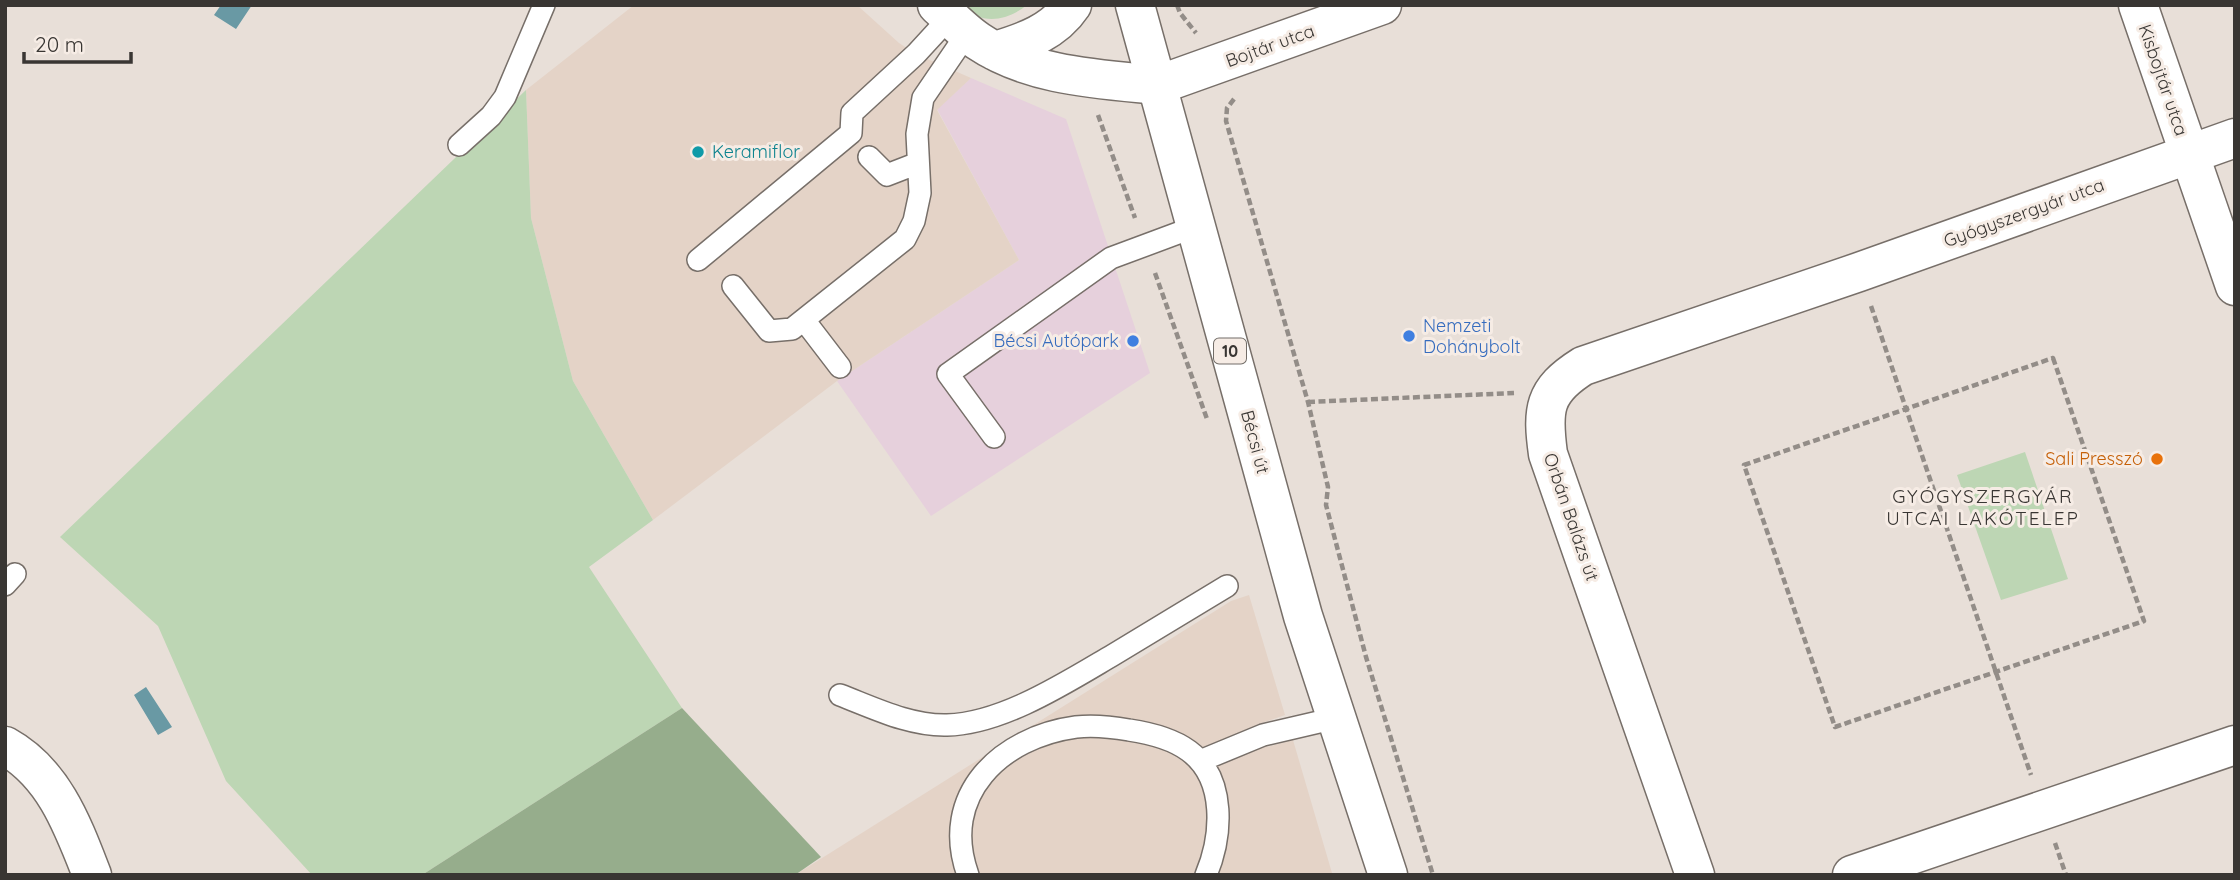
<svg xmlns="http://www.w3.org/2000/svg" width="2240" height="880" font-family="Quicksand,sans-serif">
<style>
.commercial{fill:#e6d0dc}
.built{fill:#e4d3c7}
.green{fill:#bdd6b4}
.forest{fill:#96ad8c}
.water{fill:#6999a4}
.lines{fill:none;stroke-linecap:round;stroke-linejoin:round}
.service-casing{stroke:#776f69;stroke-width:24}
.minor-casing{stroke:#776f69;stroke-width:41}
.tertiary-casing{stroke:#776f69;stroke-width:41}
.primary-casing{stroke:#776f69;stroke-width:41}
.path{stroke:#938d88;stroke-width:4.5;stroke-dasharray:7 3.5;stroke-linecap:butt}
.service{stroke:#fff;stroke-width:21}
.minor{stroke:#fff;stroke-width:38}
.tertiary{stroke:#fff;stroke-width:38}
.primary{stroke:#fff;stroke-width:38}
.culture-dot{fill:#0f9aa8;stroke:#f6ece5;stroke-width:2.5}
.shop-dot{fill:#3f7fe0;stroke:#f6ece5;stroke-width:2.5}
.food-dot{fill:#e8710a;stroke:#f6ece5;stroke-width:2.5}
.labels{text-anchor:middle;stroke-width:6;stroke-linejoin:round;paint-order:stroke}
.shield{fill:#f6ece5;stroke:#726d68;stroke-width:2}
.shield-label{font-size:16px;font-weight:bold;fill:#393633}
.street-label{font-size:18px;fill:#393633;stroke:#f6ece5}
.culture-label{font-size:18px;fill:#0d838f;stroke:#f6ece5;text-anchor:start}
.shop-label{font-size:18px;fill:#366cbe;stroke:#f6ece5;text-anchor:start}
.food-label{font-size:18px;fill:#c56008;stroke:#f6ece5;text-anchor:end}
.neighbourhood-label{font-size:19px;letter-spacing:2px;fill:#393633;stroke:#f6ece5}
</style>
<rect width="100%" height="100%" fill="#e8dfd8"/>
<path class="commercial" d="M971,78L1066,119L1150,373L931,516L837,381L1019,260L937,109Z"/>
<path class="built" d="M634,5H857L899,43L916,54L971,78L937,110L1019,260L837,381L653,520L573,381L531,218L526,90Z
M1249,595L1285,715L1259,724L1267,747L1293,740L1332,873L795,875L1231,601Z"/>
<path class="green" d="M961,5H1027C1007,21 981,26 961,5Z
M526,90L531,218L573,381L653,520L589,567L682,708L422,875H312L226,781L158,626L60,537Z
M2025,452L2068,579L2001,600L1957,475Z"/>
<path class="forest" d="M682,708L821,857L795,875H422Z"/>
<path class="water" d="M221,5H252L236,29L214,15Z
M146,687L172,727L158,735L134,695Z"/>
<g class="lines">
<defs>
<path id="service" d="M459,145L491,116L505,97L544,5
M869,157L887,175L918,163
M698,260L851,133L852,113L916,54L950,17
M733,286L769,331L792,329L905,239L914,221L920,193L917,134L923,98L968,32
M804,320L840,367
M994,437L948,374L1111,258L1197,226
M5,585L15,574
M840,695C874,708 910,726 947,725C1002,724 1067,682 1113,655C1151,632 1189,609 1227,586
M1200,761L1263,735L1336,718
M968,875C939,795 1001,737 1076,727C1094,725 1112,727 1129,730C1149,733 1173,739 1189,751C1227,779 1222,837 1206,875"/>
<path id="minor" d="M937,5C950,17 963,31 978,41C1030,76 1097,79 1158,85
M2138,5L2235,286
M995,51C1025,42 1054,32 1072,5
M5,746C54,773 73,826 92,875
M1695,875L1548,454C1542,410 1543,391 1583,366L1859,272L2235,138
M1852,875L2235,745"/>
<path id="tertiary" d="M1158,85L1382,5"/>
<path id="primary" d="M1135,5L1303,616L1388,875"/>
</defs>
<use href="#service" class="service-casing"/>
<use href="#minor" class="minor-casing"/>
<use href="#tertiary" class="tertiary-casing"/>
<use href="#primary" class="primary-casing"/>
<path class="path" d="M1177,5L1180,13L1196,33
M1234,99L1227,108L1226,121L1308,402L1328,487L1326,505L1366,657L1433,875
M1098,115L1135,218
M1155,273L1207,419
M1871,306L2031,775
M2053,358L2144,621L1835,727L1744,465Z
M1308,402L1514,393
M2055,843L2066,875"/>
<use href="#service" class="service"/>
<use href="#minor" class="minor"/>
<use href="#tertiary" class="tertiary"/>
<use href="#primary" class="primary"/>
</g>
<circle class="culture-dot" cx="698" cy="152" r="7"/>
<g class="shop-dot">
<circle cx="1409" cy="336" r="7"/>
<circle cx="1133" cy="341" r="7"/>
</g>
<circle class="food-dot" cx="2157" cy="459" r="7"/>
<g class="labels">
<rect class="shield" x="1214" y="338.5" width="32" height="25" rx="5"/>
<g class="shield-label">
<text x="1230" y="357">10</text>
</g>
<g class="street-label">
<text transform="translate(1270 46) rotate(-20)" y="6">Bojtár utca</text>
<text transform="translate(2163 80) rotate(71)" y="6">Kisbojtár utca</text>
<text transform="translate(2024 213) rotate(-20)" y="6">Gyógyszergyár utca</text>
<text transform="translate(1255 442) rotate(75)" y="6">Bécsi út</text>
<text transform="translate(1571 517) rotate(71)" y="6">Orbán Balázs út</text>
</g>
<g class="culture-label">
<text x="712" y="158">Keramiflor</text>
</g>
<g class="shop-label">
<text x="1423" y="332">Nemzeti<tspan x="1423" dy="21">Dohánybolt</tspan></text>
<text x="1119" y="347" text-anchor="end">Bécsi Autópark</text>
</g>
<g class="food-label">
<text x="2143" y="465">Sali Presszó</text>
</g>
<g class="neighbourhood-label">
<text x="1983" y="503">GYÓGYSZERGYÁR<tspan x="1983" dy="22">UTCAI LAKÓTELEP</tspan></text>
</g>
</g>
<rect width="2240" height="880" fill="none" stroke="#393633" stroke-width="14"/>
<path d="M24 52v10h107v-10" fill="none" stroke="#393633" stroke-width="3.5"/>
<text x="35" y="52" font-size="21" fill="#393633" stroke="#f6ece5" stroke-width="5" paint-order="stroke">20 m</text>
</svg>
